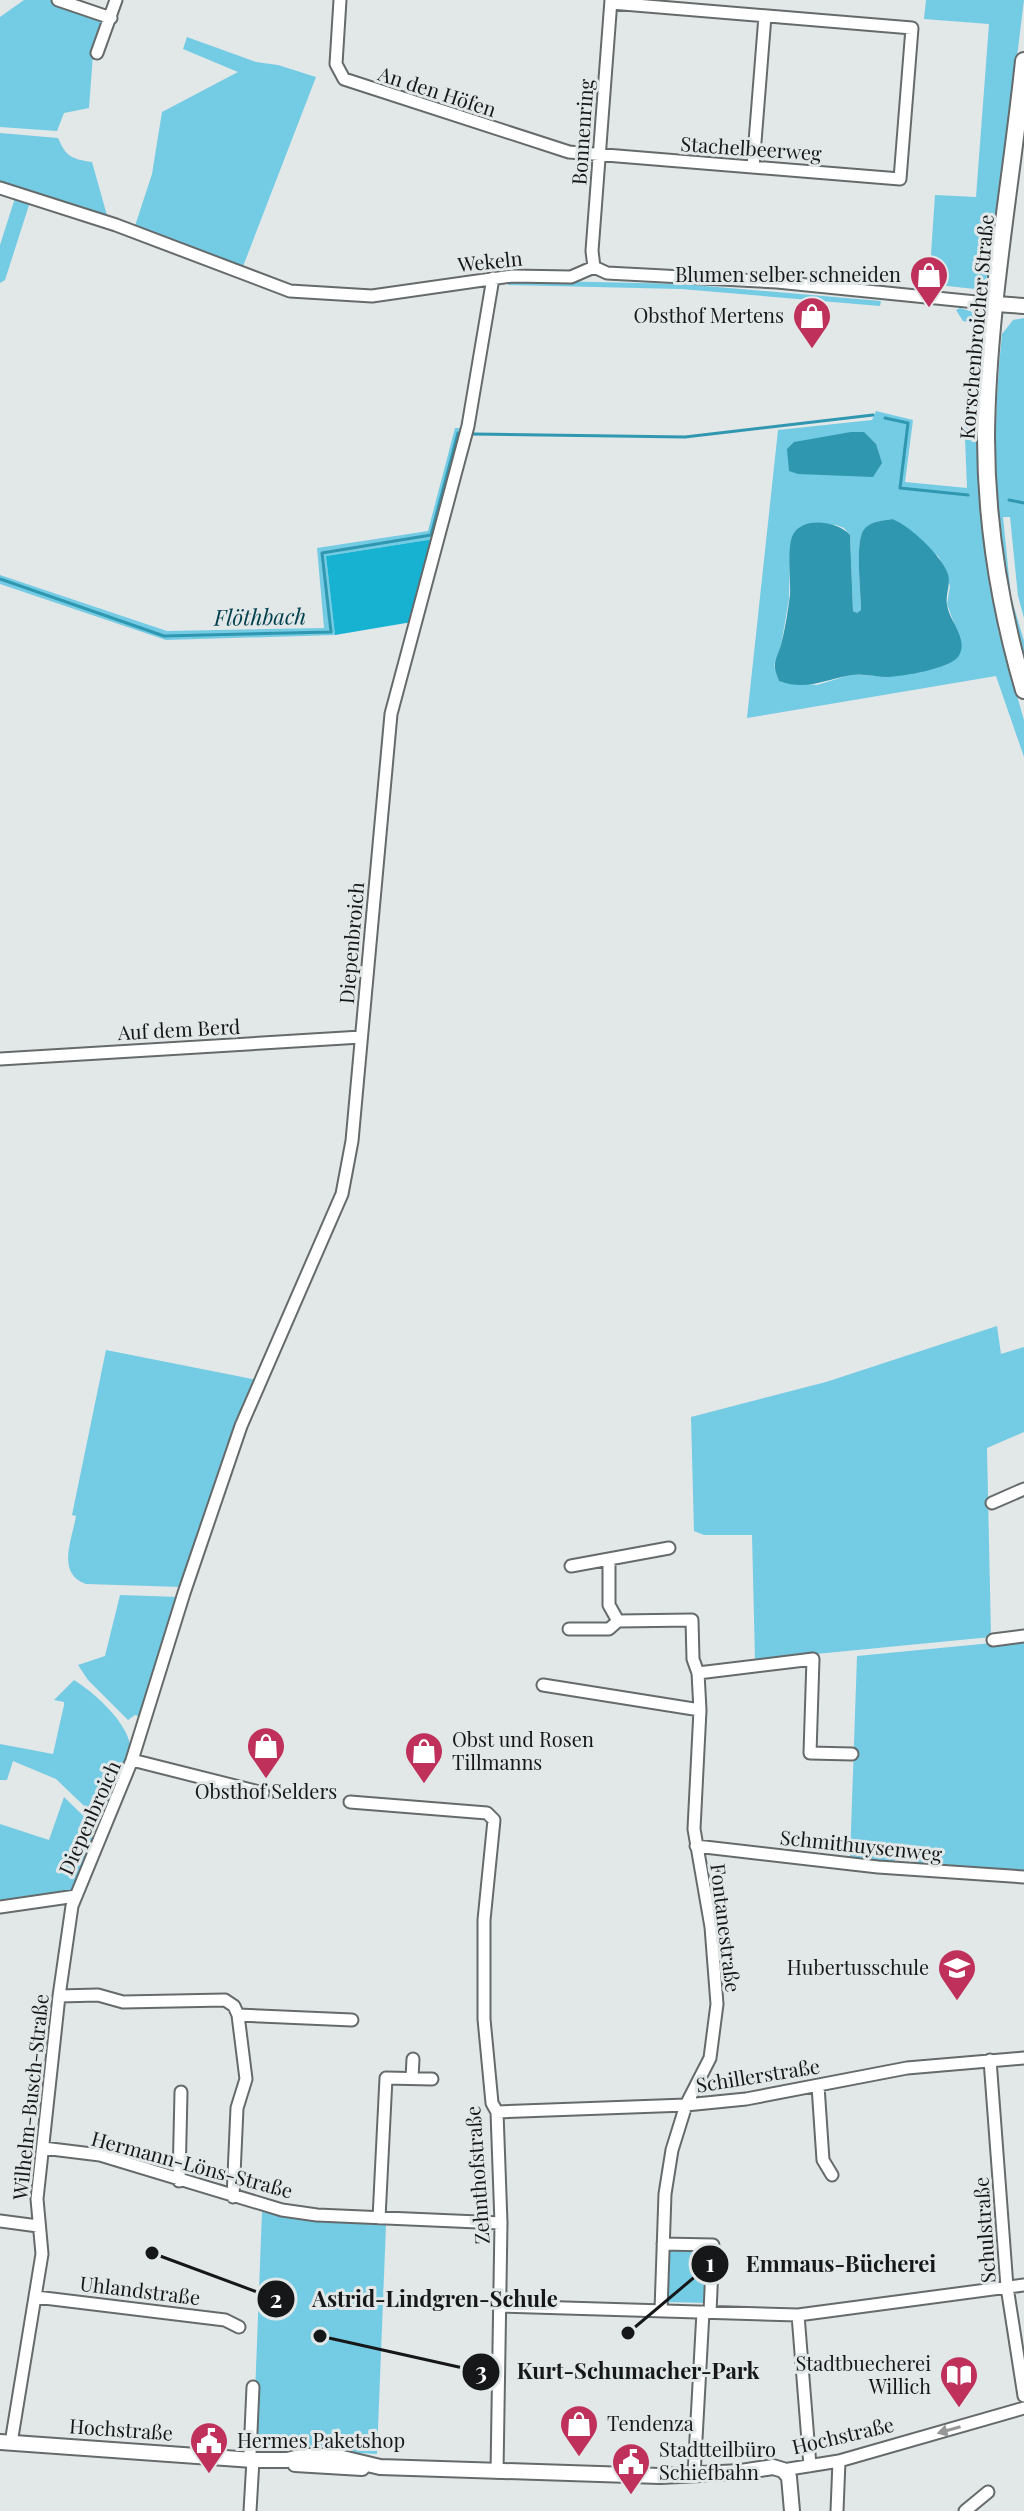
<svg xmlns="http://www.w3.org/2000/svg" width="1024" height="2511" font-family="'Playfair Display',serif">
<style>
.green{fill:#74cbe4;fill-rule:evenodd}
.forest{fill:#17b1d2}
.water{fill:#3097b0}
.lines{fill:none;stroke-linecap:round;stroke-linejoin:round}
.stream{stroke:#3097b0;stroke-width:3}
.minor-casing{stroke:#656a6b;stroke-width:15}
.tertiary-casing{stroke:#656a6b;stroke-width:18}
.secondary-casing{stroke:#656a6b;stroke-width:20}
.minor{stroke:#fff;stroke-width:11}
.tertiary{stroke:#fff;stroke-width:14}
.secondary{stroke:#fff;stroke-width:16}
.oneway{fill:#969797}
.labels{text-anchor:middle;stroke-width:6;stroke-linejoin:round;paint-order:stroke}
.street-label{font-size:20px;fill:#151718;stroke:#e2e7e8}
.poi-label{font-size:20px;fill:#151718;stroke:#e2e7e8;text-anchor:end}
.water-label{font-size:22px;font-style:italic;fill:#003f4d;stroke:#e2e7e8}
.leader{fill:none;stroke:#151718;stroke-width:3}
.callout-dot{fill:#151718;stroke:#e2e7e8;stroke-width:3}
.mark-label{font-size:24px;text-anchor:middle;font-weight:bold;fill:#fff}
.callout-label{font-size:22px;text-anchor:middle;font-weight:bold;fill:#151718;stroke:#e2e7e8;stroke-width:6;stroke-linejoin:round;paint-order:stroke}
</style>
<rect width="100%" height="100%" fill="#e2e7e8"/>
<path class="green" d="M24,0H51L106,20L93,54L89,108L64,113L57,131L0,127V17Z
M926,0H1024L990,274L987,284L975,289L929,284L935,195L976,197L989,24L924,19Z
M187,37L256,62L278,65L316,77L242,269L135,226L152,174L162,112L238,72L183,49Z
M0,133L58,138C66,157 72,159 92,162L108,219L0,185Z
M15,198L30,202L5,280L0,283V245Z
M508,280L682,284L881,301L880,306L681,289L508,285Z
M960,308L976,313L982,322L983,340L978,420V458L984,524L999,633L1024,720V757L996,676L747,718L778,430L872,420L876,411L913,420L905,482L967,488L964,413L974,323L963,321L956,310ZM892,519L939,557L950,586L947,604L961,642L887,677L853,674L817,685L779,681L774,665L781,645L789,599L790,547L813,523L836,525L844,528L850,535L853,611L857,613L861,611C861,593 855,545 863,532C869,521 882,521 892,519Z
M1024,318V618L1018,596L1010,517H1003L1011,597L1024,641V674C994,564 990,447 1002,334L1013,320Z
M455,428H463L434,539L326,556L335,635L166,640L0,584V575L167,631L324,628L317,548L428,531Z
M997,1326L1001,1354L1024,1347V1432L987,1448L991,1637L755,1660L752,1535H704L694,1531L691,1417L826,1382Z
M106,1350L257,1380L237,1424L182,1587L86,1584C56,1574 72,1540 76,1516L72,1515Z
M120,1595L179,1597L141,1717L135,1715L128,1720L88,1680L78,1665L105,1656Z
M1024,1640V1872L914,1867L915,1857L900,1855L891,1864L850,1859L857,1656Z
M74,1680C96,1694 131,1725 131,1752L102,1823L56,1779L13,1761L7,1780H0V1744L53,1754L64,1705V1702L54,1700Z
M64,1797L99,1831L76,1885L72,1891L65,1892L0,1902V1824L49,1840Z
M262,2212L324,2222L386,2225L377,2454L253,2447Z
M670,2248L709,2249L707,2303L668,2302Z"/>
<path class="forest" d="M434,539L412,622L335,635L326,556Z"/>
<path class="water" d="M851,432H864L876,444L882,463L873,477L798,474L789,471L787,449L794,442Z
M892,519C909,525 942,556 948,574C951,586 945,594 947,605C949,621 970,640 958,657C948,669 904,676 888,677C876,677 863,673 851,675C824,680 806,691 779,681C777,675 774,669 775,663C776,657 779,651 781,645C785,629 788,611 790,595C791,580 786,544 794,533C805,516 839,522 850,535L853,611L857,613L861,610C861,593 855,545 863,531C869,521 882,521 892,519Z"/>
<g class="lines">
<path class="stream" d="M885,418L908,423L900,488L968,495
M472,434L685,437L873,415
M1009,500L1024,503
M0,579L164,636L331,632L322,553L431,535L458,433H461"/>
<defs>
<path id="minor" d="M58,0L111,18
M340,0L336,64L344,79L569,152L900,179L912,28L611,3
M97,53L116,0
M753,167L765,16
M0,188L116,225L290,291L372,296L512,276L571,277L594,267
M594,267L607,273L777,282L996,304
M594,267L592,251L611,0
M0,1059L361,1037
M992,1503L1024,1489
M609,1559V1605L618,1621L692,1620L693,1659L698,1673L700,1710
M571,1566L669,1548
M569,1629H609L618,1621
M993,1640L1024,1636
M698,1673L813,1659L810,1753L852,1754
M543,1685L700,1710L694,1829L711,1927L717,2004L710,2058L686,2105L672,2150L665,2194L661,2310
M132,1760L263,1793
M350,1802L487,1813L494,1820L484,1920V2019L492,2103L497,2112L501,2223L497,2472
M696,1846L878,1867L1024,1877
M0,1907L76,1896
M59,1996L98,1995L123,2002L225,2000L234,2006L238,2015L352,2020
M990,2060L1007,2287L1024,2396
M412,2078L413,2059
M818,2086L823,2160L832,2175
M497,2112L686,2105L746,2099L907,2068L1024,2058
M43,2148L100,2155L282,2210L317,2215L501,2223
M179,2181L181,2092
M233,2197L237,2108L246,2079L238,2015
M379,2218L386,2078L432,2079
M0,2221L38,2226
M663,2244L713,2245L710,2312
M36,2297L225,2320L239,2327
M500,2306L798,2315L1024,2285
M798,2315L810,2466
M11,2443L42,2254L37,2199L59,1996L72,1906L132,1760L184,1593L241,1426L342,1194L352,1141L391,714L468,426L493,278
M783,2470L839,2461L1024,2408
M694,2475L703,2312
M250,2511L253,2460L250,2454L253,2387
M837,2511L839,2461
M965,2511L988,2492"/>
<path id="tertiary" d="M996,304L1024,306
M0,2442L253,2460H287L304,2456H334L380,2467L660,2476L741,2472L773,2467L783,2470L789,2477L792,2511
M295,2464L362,2468"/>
<path id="secondary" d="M1024,61C1011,186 987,312 986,437C986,523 1000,608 1024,690"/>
</defs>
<use href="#minor" class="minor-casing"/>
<use href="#tertiary" class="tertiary-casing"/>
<use href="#secondary" class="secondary-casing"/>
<use href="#minor" class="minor"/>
<use href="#tertiary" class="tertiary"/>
<use href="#secondary" class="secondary"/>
</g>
<defs><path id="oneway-solid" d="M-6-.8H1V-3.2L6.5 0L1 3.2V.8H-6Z" transform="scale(2)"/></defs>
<use class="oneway" href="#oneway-solid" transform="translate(949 2430) rotate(164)"/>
<defs>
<symbol id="shop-pin" viewBox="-11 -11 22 30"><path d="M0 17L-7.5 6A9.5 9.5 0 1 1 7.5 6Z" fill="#bf305b" stroke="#e2e7e8"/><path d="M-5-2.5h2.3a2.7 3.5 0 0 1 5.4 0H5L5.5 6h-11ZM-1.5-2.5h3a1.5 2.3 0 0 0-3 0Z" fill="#fff"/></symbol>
<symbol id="school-pin" viewBox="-11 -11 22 30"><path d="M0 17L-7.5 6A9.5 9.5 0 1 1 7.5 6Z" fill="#bf305b" stroke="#e2e7e8"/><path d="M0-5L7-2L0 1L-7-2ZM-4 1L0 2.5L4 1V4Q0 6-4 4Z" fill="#fff"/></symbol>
<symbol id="library-pin" viewBox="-11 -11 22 30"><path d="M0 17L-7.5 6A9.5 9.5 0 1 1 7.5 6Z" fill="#bf305b" stroke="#e2e7e8"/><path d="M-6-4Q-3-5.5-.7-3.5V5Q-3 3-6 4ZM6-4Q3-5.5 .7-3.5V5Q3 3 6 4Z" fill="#fff"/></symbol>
<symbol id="civic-pin" viewBox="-11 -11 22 30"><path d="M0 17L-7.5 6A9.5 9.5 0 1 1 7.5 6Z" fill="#bf305b" stroke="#e2e7e8"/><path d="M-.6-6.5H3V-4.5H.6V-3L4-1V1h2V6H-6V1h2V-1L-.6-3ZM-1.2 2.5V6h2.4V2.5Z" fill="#fff"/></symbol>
</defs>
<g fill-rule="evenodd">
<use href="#shop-pin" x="907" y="253" width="44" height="60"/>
<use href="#shop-pin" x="790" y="294" width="44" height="60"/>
<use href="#shop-pin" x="244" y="1724" width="44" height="60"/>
<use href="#shop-pin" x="402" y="1729" width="44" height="60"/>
<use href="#school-pin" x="935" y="1946" width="44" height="60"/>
<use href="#library-pin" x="937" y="2353" width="44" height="60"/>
<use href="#shop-pin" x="557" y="2402" width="44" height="60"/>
<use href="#civic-pin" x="187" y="2419" width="44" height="60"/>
<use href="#civic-pin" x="609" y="2440" width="44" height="60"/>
</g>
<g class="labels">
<g class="street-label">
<text transform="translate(437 92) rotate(18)" y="7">An den Höfen</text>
<text transform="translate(583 132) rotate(-86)" y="7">Bonnenring</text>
<text transform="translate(751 149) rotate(4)" y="7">Stachelbeerweg</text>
<text transform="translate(490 262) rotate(-6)" y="7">Wekeln</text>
<text transform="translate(977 327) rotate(-85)" y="7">Korschenbroicher Straße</text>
<text transform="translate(352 943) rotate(-85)" y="7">Diepenbroich</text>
<text transform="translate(179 1030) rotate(-3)" y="7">Auf dem Berd</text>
<text transform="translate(90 1818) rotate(-66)" y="7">Diepenbroich</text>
<text transform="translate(861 1846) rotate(6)" y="7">Schmithuysenweg</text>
<text transform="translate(725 1928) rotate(83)" y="7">Fontanestraße</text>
<text transform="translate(758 2076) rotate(-9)" y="7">Schillerstraße</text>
<text transform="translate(31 2097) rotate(-84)" y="7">Wilhelm-Busch-Straße</text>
<text transform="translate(192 2165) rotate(15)" y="7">Hermann-Löns-Straße</text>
<text transform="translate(478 2175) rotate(-94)" y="7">Zehnthofstraße</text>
<text transform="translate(985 2230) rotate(-94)" y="7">Schulstraße</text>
<text transform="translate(140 2291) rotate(7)" y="7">Uhlandstraße</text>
<text transform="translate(121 2430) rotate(4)" y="7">Hochstraße</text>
<text transform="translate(843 2436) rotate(-13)" y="7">Hochstraße</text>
</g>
<g class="poi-label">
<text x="901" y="282">Blumen selber schneiden</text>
<text x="784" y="323">Obsthof Mertens</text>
<text x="452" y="1747" text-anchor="start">Obst und Rosen<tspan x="452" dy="23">Tillmanns</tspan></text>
<text x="266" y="1799" text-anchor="middle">Obsthof Selders</text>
<text x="929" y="1975">Hubertusschule</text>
<text x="931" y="2371">Stadtbuecherei<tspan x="931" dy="23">Willich</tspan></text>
<text x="607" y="2431" text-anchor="start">Tendenza</text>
<text x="237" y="2448" text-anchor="start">Hermes Paketshop</text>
<text x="659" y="2457" text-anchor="start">Stadtteilbüro<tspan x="659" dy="23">Schiefbahn</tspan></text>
</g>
<g class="water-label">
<text transform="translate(260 617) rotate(-1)" y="8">Flöthbach</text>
</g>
</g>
<path class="leader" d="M628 2333L710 2264M152 2253L276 2299M320 2336L481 2372"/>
<g class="callout-dot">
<circle cx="628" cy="2333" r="8"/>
<circle cx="152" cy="2253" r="8"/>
<circle cx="320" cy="2336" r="8"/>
<circle cx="710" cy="2264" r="20"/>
<circle cx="276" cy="2299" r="20"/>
<circle cx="481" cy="2372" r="20"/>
</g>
<g class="mark-label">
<text x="710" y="2272">1</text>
<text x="276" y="2308">2</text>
<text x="481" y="2380">3</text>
</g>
<g class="callout-label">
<text x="841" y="2272">Emmaus-Bücherei</text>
<text x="435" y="2307">Astrid-Lindgren-Schule</text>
<text x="638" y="2379">Kurt-Schumacher-Park</text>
</g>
</svg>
